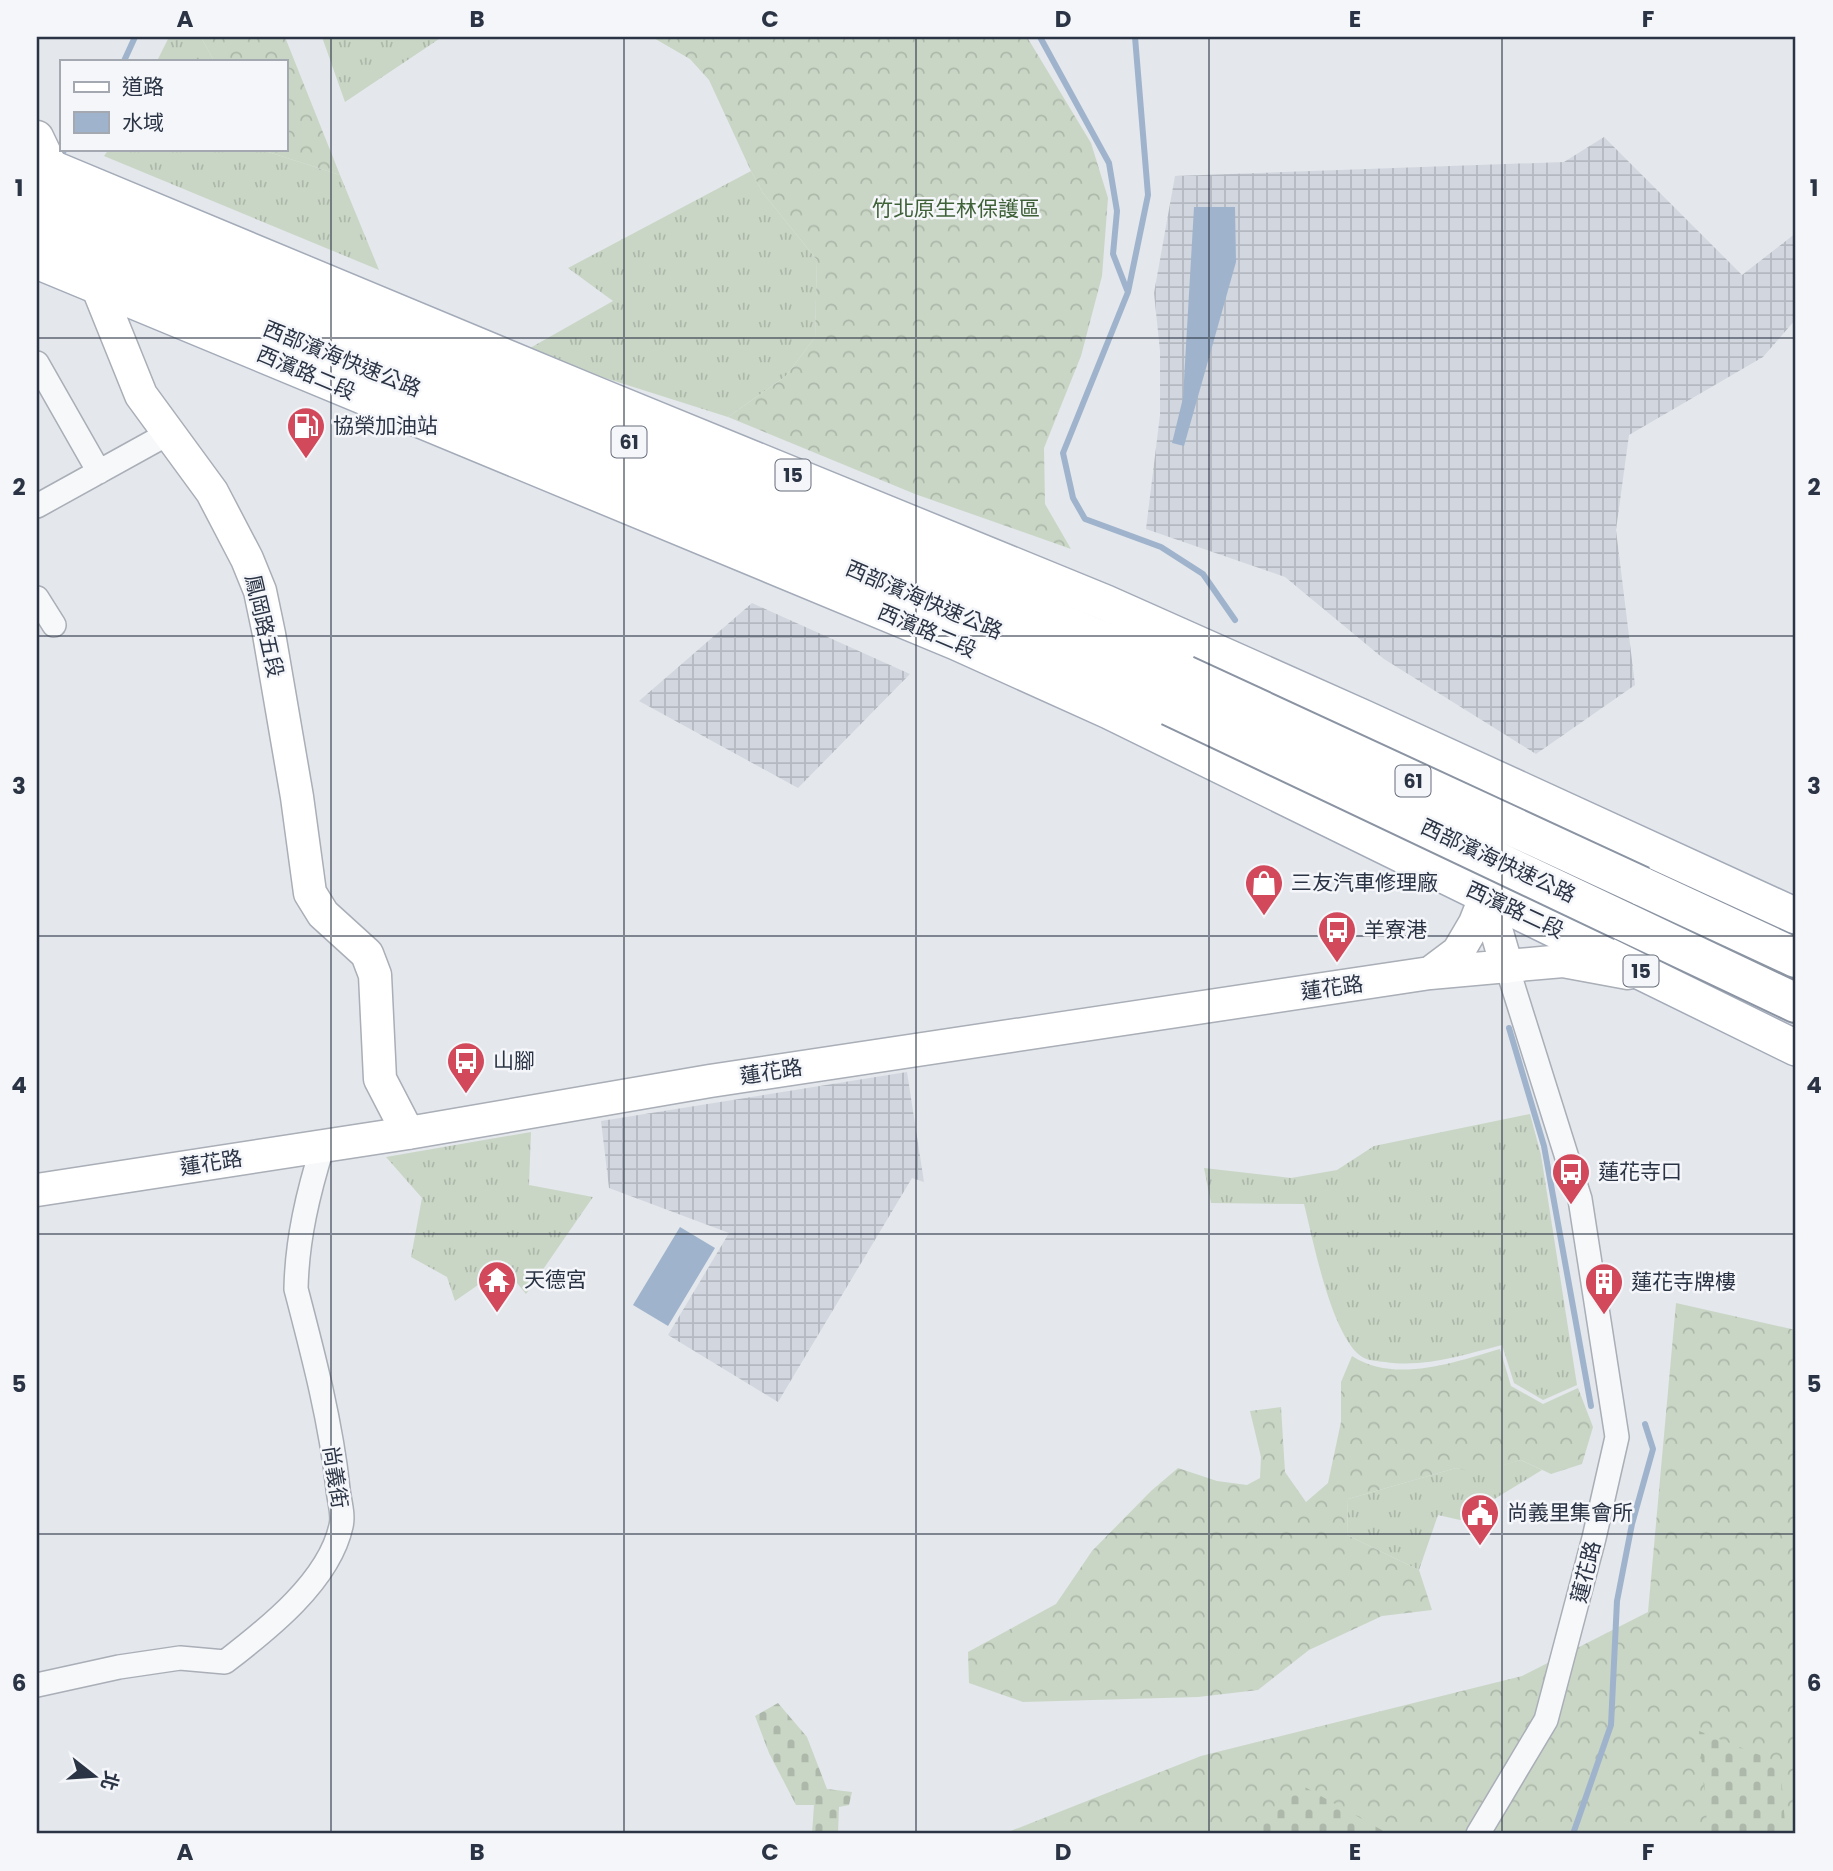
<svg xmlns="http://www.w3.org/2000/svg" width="1833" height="1871" font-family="Poppins,'Noto Sans TC',sans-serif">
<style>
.industrial{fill:url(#industrial-grid)}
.grass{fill:url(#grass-tufts)}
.forest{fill:url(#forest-crowns)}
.cemetery{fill:url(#cemetery-stones)}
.water{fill:#9fb4cc}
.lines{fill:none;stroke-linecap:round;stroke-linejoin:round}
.stream{stroke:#9fb4cc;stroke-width:6}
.street-casing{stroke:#a9aeb7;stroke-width:26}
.secondary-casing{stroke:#a9aeb7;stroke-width:35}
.primary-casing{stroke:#a3abb8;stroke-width:38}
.highway-casing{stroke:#8b94a3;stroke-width:42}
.street{stroke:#f7f8fa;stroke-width:23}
.secondary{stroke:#fff;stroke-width:32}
.primary{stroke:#fff;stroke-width:35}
.highway{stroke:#fff;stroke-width:38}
.highway-bridge-casing{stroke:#8b94a3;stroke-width:42;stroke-linecap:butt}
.highway-bridge{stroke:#fff;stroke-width:38}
.grid{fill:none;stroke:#2b3445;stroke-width:2;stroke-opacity:0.55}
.labels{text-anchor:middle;stroke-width:5;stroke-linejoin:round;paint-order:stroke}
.shield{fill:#f4f6f9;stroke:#676e7b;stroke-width:2}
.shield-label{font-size:19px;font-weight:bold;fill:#2b3445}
.park-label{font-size:21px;fill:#3f6138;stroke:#f4f6f9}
.street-label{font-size:21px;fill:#2b3445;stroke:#f4f6f9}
.poi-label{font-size:21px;fill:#2b3445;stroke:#f4f6f9;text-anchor:start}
.neatline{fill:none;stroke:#2b3445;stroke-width:2.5}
.grid-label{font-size:23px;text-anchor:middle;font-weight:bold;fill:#2b3445}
</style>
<defs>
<pattern id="industrial-grid" width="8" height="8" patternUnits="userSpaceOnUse" patternTransform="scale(1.75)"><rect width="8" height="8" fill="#d2d6de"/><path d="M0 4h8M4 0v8" fill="none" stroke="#b4b8c0"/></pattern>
<pattern id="grass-tufts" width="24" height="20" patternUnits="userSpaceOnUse" patternTransform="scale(1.75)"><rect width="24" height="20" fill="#c9d6c5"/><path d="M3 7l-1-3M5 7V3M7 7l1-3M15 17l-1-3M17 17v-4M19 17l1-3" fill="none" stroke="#adb8ab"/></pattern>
<pattern id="forest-crowns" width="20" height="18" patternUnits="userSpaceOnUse" patternTransform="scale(1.75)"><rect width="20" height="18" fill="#c9d6c5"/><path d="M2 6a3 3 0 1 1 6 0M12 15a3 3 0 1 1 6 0" fill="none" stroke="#adb8ab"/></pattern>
<pattern id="cemetery-stones" width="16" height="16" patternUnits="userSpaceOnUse" patternTransform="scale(1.75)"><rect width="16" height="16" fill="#c9d6c5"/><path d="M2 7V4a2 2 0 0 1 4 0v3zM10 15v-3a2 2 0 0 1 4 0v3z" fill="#adb8ab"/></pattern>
</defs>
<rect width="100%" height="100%" fill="#e4e7ec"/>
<path class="industrial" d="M1604,137L1742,275L1796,233V319L1763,357L1629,435L1616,530L1635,685L1536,754L1384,659L1285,577L1146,529L1160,415V351L1154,293L1175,176L1564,162Z
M752,603L910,674L798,788L639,701Z
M907,1072L924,1182L912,1178L778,1402L668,1335L729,1233L609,1188L601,1121Z"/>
<path class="grass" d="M169,37H201L214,61H157Z
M322,37H442L345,102Z
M109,149H259L340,175L379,270L104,156Z
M751,171L763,193L817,260L815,337L786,376L728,417L523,352L613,301L568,268Z
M1530,1114L1541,1155L1577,1385L1543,1400L1514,1383L1502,1345C1463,1355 1425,1368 1385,1362C1378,1361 1370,1361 1364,1358C1332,1341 1313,1239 1304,1204L1211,1203L1204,1168L1291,1178L1337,1170L1374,1146Z
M531,1132L529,1185L593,1197L526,1294L508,1272L492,1283L488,1278L455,1301L447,1277L411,1257L422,1198L386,1157Z
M1521,1460L1542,1470L1460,1520L1438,1515L1419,1570L1347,1535L1348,1499L1456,1468L1477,1472Z"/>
<path class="forest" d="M201,37H285L340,175L259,149H285V61H214Z
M652,37H1027L1091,143L1108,198L1102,276L1081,356L1044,448L1045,504L1071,549L915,494L728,417L786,376L815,337L817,260L763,193L751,171L709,80L690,59Z
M1676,1303L1796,1330V1834H1003L1201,1756L1522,1676L1648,1612Z
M1500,1349L1511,1386L1543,1404L1578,1388L1593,1427L1582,1464L1551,1474L1521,1460L1477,1473L1456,1468L1348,1499L1347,1535L1419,1570L1432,1610L1382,1616L1309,1650L1258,1690L1198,1697L1023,1702L969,1683L968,1652L1056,1604L1092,1551L1151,1491L1178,1468L1217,1481L1247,1485L1260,1478L1261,1457L1250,1411L1281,1407L1285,1472L1306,1502L1328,1483L1341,1422V1382L1352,1356C1395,1384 1455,1362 1500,1349Z"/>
<path class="cemetery" d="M778,1703L807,1737L827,1789L852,1792L849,1805L839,1807L838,1834H812L814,1805H796L769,1753L755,1716Z
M1699,1731L1780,1763L1785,1823L1771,1834H1708Z
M1303,1786L1387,1833V1834H1259L1257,1820Z"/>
<path class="water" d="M1194,207H1235L1236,262L1184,446L1172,443L1183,398Z
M680,1227L715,1248L668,1326L633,1305Z"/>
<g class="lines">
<path class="stream" d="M1040,37L1109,163L1117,211L1113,254L1127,290
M1135,37L1148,195L1128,292L1063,453L1073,498L1085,519L1161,547L1203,574L1235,620
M124,61L135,37
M63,152L65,149
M1509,1028L1544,1146L1591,1406
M1573,1834L1611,1725L1617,1601L1632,1524L1653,1449L1645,1424"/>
<defs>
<path id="street" d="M37,363L99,472
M37,506L169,433
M37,598L54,625
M37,1685L119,1667L180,1658L225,1662C268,1629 329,1581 341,1526C344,1515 339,1500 338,1489C331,1422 313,1354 296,1289C297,1239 308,1193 323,1145
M1478,1834L1546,1720L1594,1538L1617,1437L1580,1199L1507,967"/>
<path id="secondary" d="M37,137L59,183
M91,271L141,395L212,492L247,559L260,591L269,634L297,797L310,893L323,914L367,954L375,975L380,1079L408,1133
M1493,878L1486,895L1507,967
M1430,973L1458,952L1475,923L1486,895
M37,1190L408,1133L710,1081L1430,973L1563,961L1628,973"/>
<path id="primary" d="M37,162L587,391L1106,603L1364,718L1796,916
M37,261L956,642L1109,711L1796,1048"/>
<path id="highway" d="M37,196L1185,675
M37,232L851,569L1170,706
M1641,886L1796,958
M1623,921L1796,1003"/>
</defs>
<use href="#street" class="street-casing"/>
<use href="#secondary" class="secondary-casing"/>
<use href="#primary" class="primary-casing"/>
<use href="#highway" class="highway-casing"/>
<use href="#street" class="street"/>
<use href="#secondary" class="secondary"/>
<use href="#primary" class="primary"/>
<use href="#highway" class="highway"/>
<defs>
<path id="highway-bridge" d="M1185,675L1641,886
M1170,706L1623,921"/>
</defs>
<use href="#highway-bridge" class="highway-bridge-casing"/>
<use href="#highway-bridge" class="highway-bridge"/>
</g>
<path class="grid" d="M331,37V1834M624,37V1834M916,37V1834M1209,37V1834M1502,37V1834M37,338H1796M37,636H1796M37,936H1796M37,1234H1796M37,1534H1796"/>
<defs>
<symbol id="fuel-pin" viewBox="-11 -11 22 30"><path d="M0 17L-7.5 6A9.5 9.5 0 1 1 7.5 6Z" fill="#d1495b" stroke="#f4f6f9"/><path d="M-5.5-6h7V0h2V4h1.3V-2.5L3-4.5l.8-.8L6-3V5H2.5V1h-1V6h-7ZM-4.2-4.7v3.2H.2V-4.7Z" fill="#fff"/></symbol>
<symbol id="shop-pin" viewBox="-11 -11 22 30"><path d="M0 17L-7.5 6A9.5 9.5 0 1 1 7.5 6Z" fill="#d1495b" stroke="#f4f6f9"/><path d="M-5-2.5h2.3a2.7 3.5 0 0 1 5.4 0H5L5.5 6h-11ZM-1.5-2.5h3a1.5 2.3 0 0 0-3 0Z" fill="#fff"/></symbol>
<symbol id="bus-pin" viewBox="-11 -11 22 30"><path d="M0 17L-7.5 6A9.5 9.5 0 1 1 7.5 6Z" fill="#d1495b" stroke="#f4f6f9"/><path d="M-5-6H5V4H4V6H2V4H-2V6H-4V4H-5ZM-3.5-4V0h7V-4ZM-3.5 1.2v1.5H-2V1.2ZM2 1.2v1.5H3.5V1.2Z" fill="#fff"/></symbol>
<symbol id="temple-pin" viewBox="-11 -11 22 30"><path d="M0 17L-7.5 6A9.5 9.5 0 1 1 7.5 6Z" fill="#d1495b" stroke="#f4f6f9"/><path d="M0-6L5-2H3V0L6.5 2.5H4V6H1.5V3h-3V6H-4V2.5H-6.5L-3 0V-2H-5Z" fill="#fff"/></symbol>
<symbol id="building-pin" viewBox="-11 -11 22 30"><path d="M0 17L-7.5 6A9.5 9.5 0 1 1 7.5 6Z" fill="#d1495b" stroke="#f4f6f9"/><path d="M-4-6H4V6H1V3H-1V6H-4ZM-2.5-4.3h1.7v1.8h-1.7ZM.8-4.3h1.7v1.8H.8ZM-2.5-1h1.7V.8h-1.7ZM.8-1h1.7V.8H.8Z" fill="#fff"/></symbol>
<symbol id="civic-pin" viewBox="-11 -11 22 30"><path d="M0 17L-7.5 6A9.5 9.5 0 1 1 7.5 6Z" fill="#d1495b" stroke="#f4f6f9"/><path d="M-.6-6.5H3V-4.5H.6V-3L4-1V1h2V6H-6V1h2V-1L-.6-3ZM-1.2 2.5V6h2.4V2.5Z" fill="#fff"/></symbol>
</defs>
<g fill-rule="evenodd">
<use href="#fuel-pin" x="284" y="404" width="44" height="60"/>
<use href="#shop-pin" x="1242" y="861" width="44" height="60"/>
<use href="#bus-pin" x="1315" y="908" width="44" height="60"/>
<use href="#bus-pin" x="444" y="1039" width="44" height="60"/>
<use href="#bus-pin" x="1549" y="1150" width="44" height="60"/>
<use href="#temple-pin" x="475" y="1258" width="44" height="60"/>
<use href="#building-pin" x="1582" y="1260" width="44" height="60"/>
<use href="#civic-pin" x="1458" y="1491" width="44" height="60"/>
</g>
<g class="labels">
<g class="shield">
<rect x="611.5" y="426.5" width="35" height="31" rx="5"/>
<rect x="775.5" y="459.5" width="35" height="31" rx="5"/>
<rect x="1395.5" y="765.5" width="35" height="31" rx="5"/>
<rect x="1623.5" y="955.5" width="35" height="31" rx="5"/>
</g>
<g class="shield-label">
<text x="629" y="449">61</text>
<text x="793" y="482">15</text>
<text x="1413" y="788">61</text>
<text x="1641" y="978">15</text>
</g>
<g class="park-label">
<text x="956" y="216">竹北原生林保護區</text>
</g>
<g class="street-label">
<text transform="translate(342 359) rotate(22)" y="7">西部濱海快速公路</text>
<text transform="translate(306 373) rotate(23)" y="7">西濱路二段</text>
<text transform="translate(924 600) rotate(23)" y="7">西部濱海快速公路</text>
<text transform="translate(264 626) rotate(77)" y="7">鳳岡路五段</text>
<text transform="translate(927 631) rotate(23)" y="7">西濱路二段</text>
<text transform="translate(1498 861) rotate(25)" y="7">西部濱海快速公路</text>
<text transform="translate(1515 910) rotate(25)" y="7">西濱路二段</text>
<text transform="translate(1332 988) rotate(-8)" y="7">蓮花路</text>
<text transform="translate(771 1072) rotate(-9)" y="7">蓮花路</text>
<text transform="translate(211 1163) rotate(-9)" y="7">蓮花路</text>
<text transform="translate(335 1477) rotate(81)" y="7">尚義街</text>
<text transform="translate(1586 1572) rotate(-76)" y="7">蓮花路</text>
</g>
<g class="poi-label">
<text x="333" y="433">協榮加油站</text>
<text x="1291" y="890">三友汽車修理廠</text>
<text x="1364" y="937">羊寮港</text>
<text x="493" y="1068">山腳</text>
<text x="1598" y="1179">蓮花寺口</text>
<text x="524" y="1287">天德宮</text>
<text x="1631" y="1289">蓮花寺牌樓</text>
<text x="1507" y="1520">尚義里集會所</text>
</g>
</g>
<rect width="1833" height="1871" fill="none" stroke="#f4f6f9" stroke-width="77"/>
<rect x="60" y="60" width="228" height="91" fill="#f4f6f9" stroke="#a4a8b1" stroke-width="2"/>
<rect x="74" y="82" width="35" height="10" fill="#ffffff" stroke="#a4a8b1" stroke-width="2"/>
<text x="122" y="94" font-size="21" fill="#2b3445">道路</text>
<rect x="74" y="112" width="35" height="21" fill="#9fb4cc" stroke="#a4a8b1" stroke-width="2"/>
<text x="122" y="130" font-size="21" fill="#2b3445">水域</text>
<g transform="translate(94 1776) rotate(107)" stroke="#f4f6f9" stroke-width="5" paint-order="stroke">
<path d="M0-5L12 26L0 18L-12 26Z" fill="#2b3445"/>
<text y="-10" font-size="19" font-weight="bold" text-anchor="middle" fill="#2b3445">北</text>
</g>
<rect x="38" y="38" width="1756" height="1794" class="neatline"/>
<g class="grid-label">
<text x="185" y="27">A</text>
<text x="477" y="27">B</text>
<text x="770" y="27">C</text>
<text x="1063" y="27">D</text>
<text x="1355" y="27">E</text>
<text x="1648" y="27">F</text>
<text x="19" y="196">1</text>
<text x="1814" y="196">1</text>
<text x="19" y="495">2</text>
<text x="1814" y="495">2</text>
<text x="19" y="794">3</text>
<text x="1814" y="794">3</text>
<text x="19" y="1093">4</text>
<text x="1814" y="1093">4</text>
<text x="19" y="1392">5</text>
<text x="1814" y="1392">5</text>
<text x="19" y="1691">6</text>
<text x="1814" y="1691">6</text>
<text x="185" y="1860">A</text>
<text x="477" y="1860">B</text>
<text x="770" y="1860">C</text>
<text x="1063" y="1860">D</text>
<text x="1355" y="1860">E</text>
<text x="1648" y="1860">F</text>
</g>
</svg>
